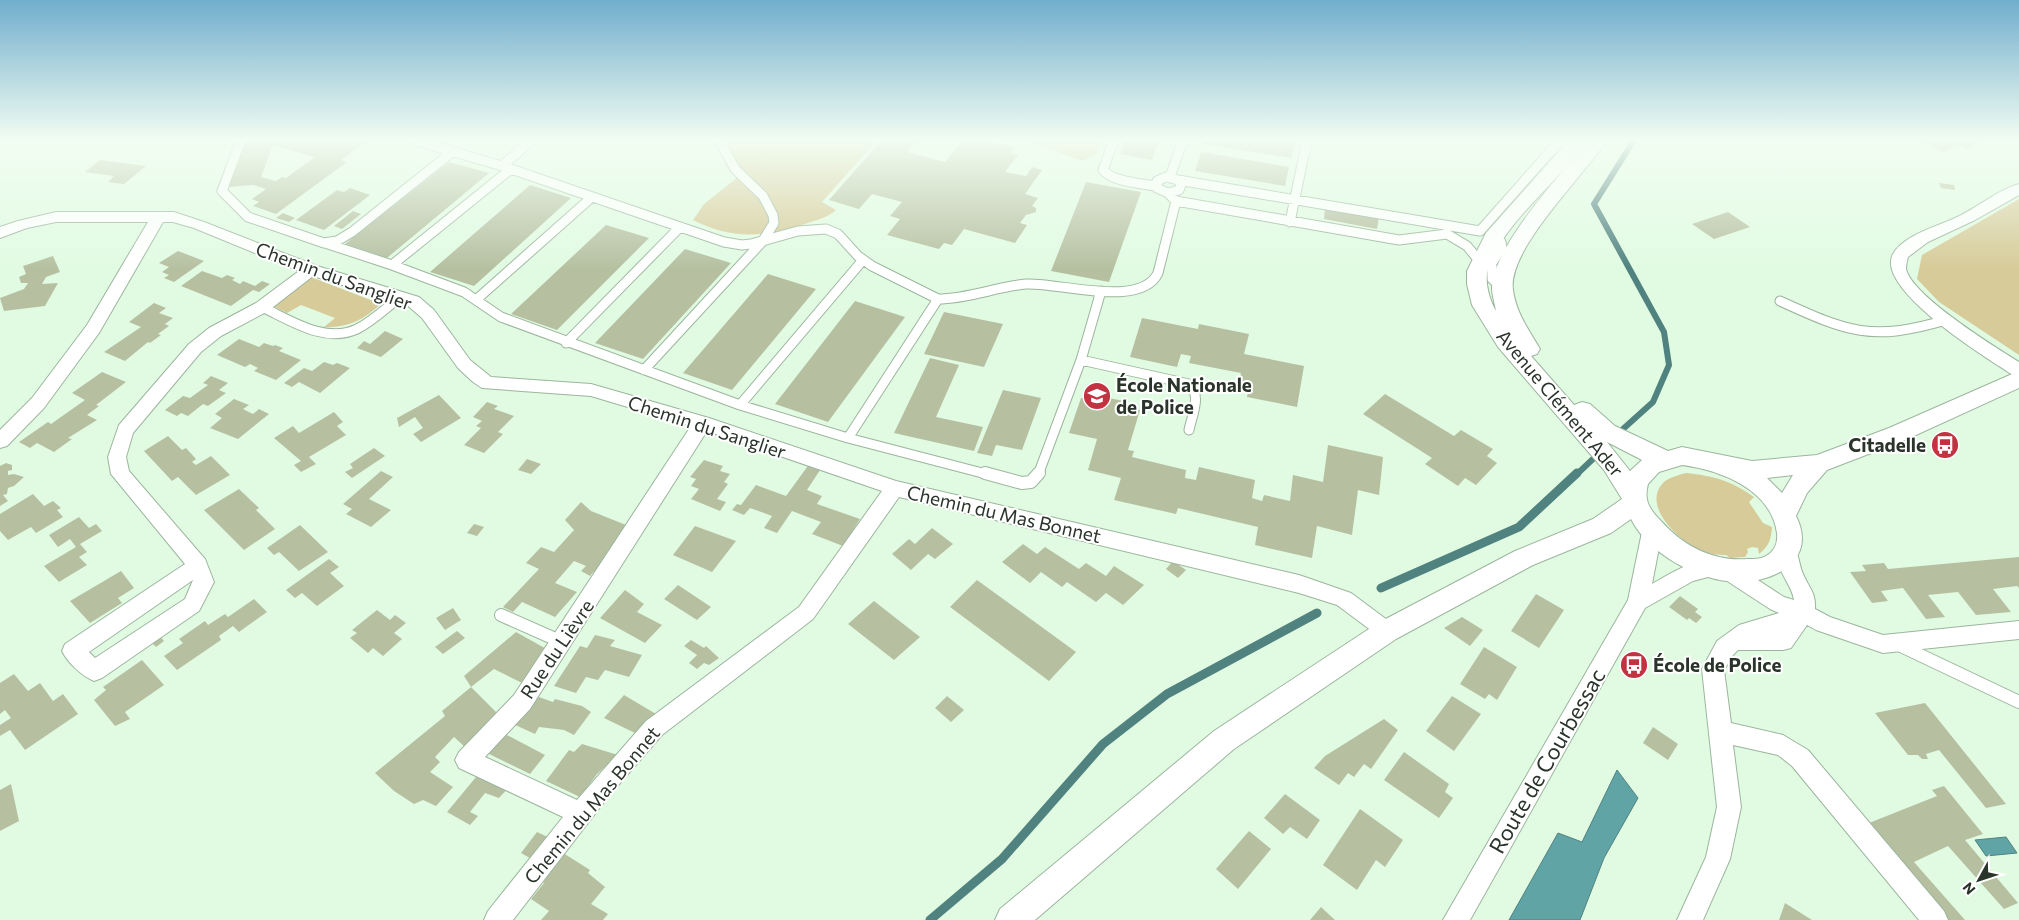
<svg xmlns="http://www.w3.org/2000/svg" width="2019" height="920" font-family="Commissioner,sans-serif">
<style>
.green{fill:#d7cb99}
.water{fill:#60a4a5;stroke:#508280}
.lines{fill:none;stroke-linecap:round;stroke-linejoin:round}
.stream-far1{stroke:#508280;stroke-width:6}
.stream{stroke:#508280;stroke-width:9}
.building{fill:#b6c0a1;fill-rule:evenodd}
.service-far1-casing{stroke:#9cb59d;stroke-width:11}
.service-casing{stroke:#9cb59d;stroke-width:14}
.minor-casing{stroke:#9cb59d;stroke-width:2}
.tertiary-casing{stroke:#9cb59d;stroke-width:2}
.service-far1{stroke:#fff;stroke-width:9}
.service{stroke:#fff;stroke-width:12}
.minor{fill:#fff;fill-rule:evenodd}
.tertiary{fill:#fff;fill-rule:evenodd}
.labels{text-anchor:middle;stroke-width:4;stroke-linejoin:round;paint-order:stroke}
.street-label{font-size:19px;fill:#2a342b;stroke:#fff}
.poi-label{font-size:19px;font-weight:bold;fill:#2a342b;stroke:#fff;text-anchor:start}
.near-street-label{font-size:22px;fill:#2a342b;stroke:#fff}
</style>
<rect width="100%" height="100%" fill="#e1fbe2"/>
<path class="green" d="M724,140H877L822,202L836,210C827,218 816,220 805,224C764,237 732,240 693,220L704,204L743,173Z
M1026,140H1102L1097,153L1083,161Z
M2019,199V355L1939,302L1917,279L1922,255Z
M311,277L381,304C363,320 348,328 324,327L335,318L301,305L287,313L273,306Z
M1686,473C1714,476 1730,480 1754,497L1749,502L1763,523L1772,527C1771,540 1769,546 1759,554L1758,548L1752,547L1747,549L1748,552L1745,557L1730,558L1726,555C1717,555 1708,554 1700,550C1679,541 1640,505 1664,482C1670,477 1679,475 1686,473Z"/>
<path class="water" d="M1617,770L1638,798L1604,858L1580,920H1509L1558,833L1582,842Z
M2006,837L2017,853L1986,856L1975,840Z"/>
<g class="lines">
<path class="stream-far1" d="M1623,429L1653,402L1669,365L1664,332L1594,204L1634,140
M1576,475L1594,458"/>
<path class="stream" d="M1381,588L1519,527L1577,473
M930,920L1002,859L1103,744L1167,694L1317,613"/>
</g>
<path class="building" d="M247,140H368L341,160L347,162L276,214L253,206L259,202L252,199L266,189L253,185L228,187ZM273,145L315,157L286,178L282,177L276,181L261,177Z
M882,140H917L907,152L945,162L963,140H983L1014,148L1010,153L1018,155L1005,172L1026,176L1032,167L1042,170L1025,194L1038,198L1032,206L1036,208V212L1026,215L1020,223L1027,225L1015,243L964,229L952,245L944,243L939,249L887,235L900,219L890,216L902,202L872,194L859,209L829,200Z
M1125,140H1159L1152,160L1120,154Z
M1205,140H1295L1291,158L1204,144Z
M1919,140H1983L1967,149L1958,145L1943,152Z
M1201,152L1289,167L1285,186L1195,171Z
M100,160L146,166L124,184L108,182L114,176L85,172Z
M449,162L489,173L387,258L345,244Z
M1086,182L1141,192L1109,282L1051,271Z
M1939,183L1954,185L1955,190L1941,188Z
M530,185L571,198L474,286L430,272Z
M350,188L370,195L324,230L296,220L337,190L344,192Z
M1325,208L1379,217L1377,229L1324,219Z
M353,211L361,214L342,229L334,226Z
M1728,212L1750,227L1714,239L1692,224Z
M283,213L295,218L289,222L276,218Z
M606,225L649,238L557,330L511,314Z
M685,249L731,263L643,359L595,343Z
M178,251L204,261L174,282L164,278L169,275L162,272L169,267L159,263Z
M53,256L60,272L46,277L42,284L58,283L45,306L4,311L0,298L24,289L28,283H21L19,277L26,274L23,266Z
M202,271L222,278L227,275L235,278L232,280L240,284L243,281L255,286L262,281L270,284L259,292L253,290L231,306L181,286Z
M768,274L816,289L732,390L683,373Z
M855,301L905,317L828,422L775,404Z
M154,303L166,308L159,313L173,318L165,324L169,326L158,334L161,335L150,343L148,342L125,361L104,352L141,327L129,322Z
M944,312L1003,324L984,367L924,354Z
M1142,318L1198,329L1199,324L1249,334L1244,354L1304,366L1297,407L1247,397L1250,383L1239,381L1241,373L1189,363L1191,356L1181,354L1177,367L1130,357Z
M385,331L403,339L381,357L357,348L364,341L370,344Z
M239,339L259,347L264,343L273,346L275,345L283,348L279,351L301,360L276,380L254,371L258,368L250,364L245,367L217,355Z
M930,358L959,365L936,417L983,427L974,451L894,433Z
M324,362L333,365L337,363L350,368L320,393L299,382L292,387L284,383L304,368L312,371Z
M102,372L126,382L96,405L99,406L87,415L97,420L68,438L72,439L54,452L37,443L30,448L19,442L48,422L51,424L85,400L72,393Z
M211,376L228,383L219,390L226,393L208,406L203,404L188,416L181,413L177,416L165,410L183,396L190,398L208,385L203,383Z
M1003,390L1041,398L1022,450L996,445L992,456L977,453Z
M1088,394L1124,401L1122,406L1140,410L1128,450L1134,451L1132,457L1186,470L1185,478L1196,480L1199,467L1255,480L1252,498L1262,501L1264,495L1290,501L1293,475L1323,482L1328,445L1383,457L1379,495L1358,490L1352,535L1317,526L1312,558L1255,545L1258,527L1178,508L1176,514L1114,500L1121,478L1088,470L1097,439L1069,433L1081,398H1087Z
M1385,394L1454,436L1461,430L1493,449L1487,456L1497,463L1476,485L1465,478L1458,486L1425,464L1432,458L1363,414Z
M439,395L461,418L421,442L413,434L423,428L415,417L399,427L397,418Z
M234,399L249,405L243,409L253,414L259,409L269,414L238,439L210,428L222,418L215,414Z
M487,402L498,406L494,409L514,416L498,432L503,434L484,453L464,445L481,428L476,426L482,421L473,417Z
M334,412L343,422L337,426L346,435L309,457L316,464L301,472L294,465L301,461L274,438L293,426L299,433Z
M168,436L182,450L186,448L196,459L192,462L196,465L211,456L230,475L196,495L178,477L172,481L144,451Z
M374,448L385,456L352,478L345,472L353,468L350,464Z
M527,459L541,464L531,474L518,470Z
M704,460L723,466L720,471L730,474L724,482L728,484L717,499L726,502L720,511L691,499L699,489L691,486L696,479L690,477Z
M6,463L12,465V470L8,471V475L14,474L24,477L14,486L8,488L7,494L3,495L8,501L0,506V466Z
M810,463L822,467L807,490L822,496L817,504L860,519L843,546L812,534L821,522L792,511L777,533L764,528L772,516L750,508L744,515L732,510L737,504L741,505L756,485L786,496Z
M381,471L393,477L369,499L391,510L371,527L346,514L352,509L343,504Z
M239,489L259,508L256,510L275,529L244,550L204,510Z
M33,494L44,506L53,501L61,508L57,510L63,517L36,533L31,527L8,540L0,531V514Z
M581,502L591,511L626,525L598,567L590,576L581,571L586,566L574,561L555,583L577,592L555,617L522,602L513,612L503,607L539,569L526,563L541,547L554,552L574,530L565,520Z
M79,517L89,528L96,524L102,531L80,544L87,552L79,557L87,565L59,582L44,566L76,547L70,539L58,547L49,535Z
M474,524L484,527L477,536L467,533Z
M300,525L328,552L299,571L279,552L274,555L267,548Z
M695,526L736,541L712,572L673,555Z
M932,528L953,544L935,559L928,554L911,570L892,554L909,539L915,544Z
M1023,544L1037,554L1045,547L1079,569L1086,563L1106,576L1114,566L1144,585L1123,605L1106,593L1096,602L1067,582L1062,587L1041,572L1030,583L1002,562Z
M2019,557V588L2017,586L1993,589L2011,612L1976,615L1958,592L1928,595L1945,617L1926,619L1903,588L1881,591L1888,601L1872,603L1850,572L1866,571L1862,565L1884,563L1888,569Z
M329,559L339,567L330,573L344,586L317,606L302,593L295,598L286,590Z
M1173,561L1186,570L1178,578L1166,569Z
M121,571L134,588L118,598L122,603L90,623L70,601Z
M977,580L1076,652L1049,681L950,607Z
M678,585L711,607L697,620L664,599Z
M625,590L644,604L637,612L662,625L645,643L600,618Z
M1536,594L1564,610L1539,648L1511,631Z
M1680,596L1698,609L1695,612L1702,617L1696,623L1689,618L1687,620L1669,607Z
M254,599L267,612L239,632L233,626L219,636L221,640L177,670L164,656L183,643L179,639L205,621L208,625L225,614L228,617Z
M874,601L920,637L894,660L848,624Z
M453,608L461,620L445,630L436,618Z
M377,610L390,620L395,615L406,623L394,633L402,639L383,656L373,648L368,653L350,638L357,633L352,630Z
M1462,617L1483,630L1470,646L1444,628Z
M457,631L465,638L443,654L435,647Z
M516,632L550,651L522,683L494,669L471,687L501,717L466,748L454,737L435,757L440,762L430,772L453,787L436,806L423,800L414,804L394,791L375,773L445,716L442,711L471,687L464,676Z
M158,634L164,641L156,647L149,640Z
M595,635L615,640L610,646L642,655L629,677L605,670L598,680L586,677L576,693L554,686L580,646L587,648Z
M691,640L704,648L706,646L719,658L709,665L704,663L697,669L689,663L697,655L684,646Z
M1484,647L1517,667L1497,700L1489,694L1485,699L1460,684Z
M142,660L164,685L125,712L130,719L115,726L94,700L106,690L103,687Z
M14,674L28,691L40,683L53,701L63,694L78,714L25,750L10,730L0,736V725L11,718L5,710L0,714V683Z
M624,695L656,714L635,733L604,718Z
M536,696L553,702L555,699L582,706L591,712L574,735L564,730L539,727L535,734L513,724Z
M947,696L964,710L951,722L935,708Z
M1452,696L1481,714L1454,751L1426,731Z
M1925,703L2006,804L1986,808L1939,750L1926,754L1928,759H1922L1918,755H1908L1875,713Z
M1384,719L1398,730L1371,769L1364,764L1354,777L1348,773L1339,785L1314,768L1325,756Z
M1653,727L1678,744L1668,760L1643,743Z
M505,734L545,755L530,774L489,754Z
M582,744L618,755L597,774L580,797L546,781L569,750L574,752Z
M1404,752L1449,784L1445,792L1453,798L1439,818L1384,780Z
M481,771L511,785L499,798L485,793L470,812L478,816L470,825L447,812Z
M11,784L19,821L0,831V790Z
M1944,786L1983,834L1965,840L2018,903L2004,909L1948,846L1914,862L1965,920H1946L1864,825L1937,796L1932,790Z
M1285,794L1320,820L1307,839L1290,827L1283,834L1264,818Z
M1360,809L1403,840L1385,867L1376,860L1357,890L1323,865Z
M1249,831L1271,849L1238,889L1216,869Z
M537,832L552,839L535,861L521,853Z
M560,851L590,870L588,873L605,887L591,904L608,914L603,920H541L549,911L531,899L544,883L540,879Z
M1785,903L1812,920H1779Z
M1321,907L1335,920H1310Z"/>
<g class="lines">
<defs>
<path id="service-far1" d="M241,140L222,191L248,217L324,243L337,241L352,232L452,152
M414,140L502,166L724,242L742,245L751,244L798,231L826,229L838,234L858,256L872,266L938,299C967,299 996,287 1026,284C1058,282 1141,309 1158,273L1176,201
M1114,140L1103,170C1113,182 1140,183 1155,186
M502,166L532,140
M1166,177L1178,180L1181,185L1179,190L1168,193L1157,188V181Z
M1170,177L1183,140
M1178,180L1480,231L1549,153L1563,140
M1168,193L1176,201L1399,240L1447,234L1467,246L1481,263
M1290,222L1307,140
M1490,236L1501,242L1502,248L1492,263V279L1502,288
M325,243L392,265L511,169
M392,265L464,292L501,317L740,405L848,438L990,475
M477,299L592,197
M1780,301C1848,332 1871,342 1946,320
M262,307C290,320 325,344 357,329C373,321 386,308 400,297
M566,343L680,227
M1081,360L1189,384C1202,395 1192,415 1189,430
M644,370L762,242L774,223L773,215L763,196L735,169L719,140
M740,405L863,260
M848,438L938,299
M1038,475L1081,360L1101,291"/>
<path id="service" d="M985,473L1022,483L1031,482L1039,473
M501,615L562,642
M1899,645L2019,702"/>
<path id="minor" d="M2019,184V195L1975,220L1928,242L1908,257C1907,260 1906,266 1906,269C1912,296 1995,347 2019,362V377L2013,375C1988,359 1874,289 1893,254C1904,235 1936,227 1955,218C1976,209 1997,190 2019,184Z
M56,212H174L204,222L317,266L419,297L434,310L470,360L491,377L591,384L709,418L896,481L1299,575L1351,593L1394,625L1398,631L1394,637L1387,640L1380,637L1337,605L1299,593L899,497L813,619L662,735L608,797L513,920H484L488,911L563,817L459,768L455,760L459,752L514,695L691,426L591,396L482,388L473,382L458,368L422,318L407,305L313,276L268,311L221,336L201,352L133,433L126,457L129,471L205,559L214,582L199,611L102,678L94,681C82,676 68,663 62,651L65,644L185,564L111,474L108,457L119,425L189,344L209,328L256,303L299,271L194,228L173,222H163L99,333L44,408L7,446L0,448V430L32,398L87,325L148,222H56L27,228L0,238V227L18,221ZM707,431L882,491L799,607L646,721L577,800L485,757L530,709ZM193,580L185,599L95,658L89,652Z
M1652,524L1659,526L1662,532L1652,584C1670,574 1698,555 1719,562L1721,565L1728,563L1735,565L1784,597L1794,600C1792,583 1770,565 1780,546L1787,544L1794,546C1799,555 1799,565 1803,574C1809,588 1816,592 1815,609L1830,617L1883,635L2019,621V639L1883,653L1816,630L1807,625L1791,648L1783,650H1738L1733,655L1724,670L1731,723L1783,735L1808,750L1944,911L1948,920H1919L1792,766L1778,755L1733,745L1741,807L1730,859L1703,920H1677L1706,857L1717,807L1702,669L1717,641L1739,625L1779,613L1770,609L1721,577L1719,574L1693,581L1645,608L1470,920H1443L1628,600L1642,532L1645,526Z"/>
<path id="tertiary" d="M1569,140H1588C1561,180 1500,225 1488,270C1484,282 1490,301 1496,311C1495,304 1492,295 1492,288C1493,246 1562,173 1589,140H1607C1585,175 1507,249 1513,290C1516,313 1529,330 1540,349L1537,354L1531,356L1574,405L1582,402L1590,404L1615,426L1668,451L1682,447L1752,461L1817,455L1889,428L2019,371V388L1905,440L1827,470L1807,493L1796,516C1818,560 1775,583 1736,582C1697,580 1649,554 1631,519L1611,533L1533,565L1396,639L1234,749L1035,920H995L1000,909L1214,731L1378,623L1515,551L1593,519L1622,499L1604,470L1498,347L1472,305L1467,284V271L1486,233ZM1607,442L1642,460L1630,471ZM1682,465C1720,470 1771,489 1777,533C1778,542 1775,551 1766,556C1761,559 1754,559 1748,559C1714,562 1683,546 1661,521C1655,515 1648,507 1647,499C1646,495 1647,488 1648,484L1659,472ZM1793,475L1782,493L1767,478Z"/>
</defs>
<use href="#service-far1" class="service-far1-casing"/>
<use href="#service" class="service-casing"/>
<use href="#minor" class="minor-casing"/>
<use href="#tertiary" class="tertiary-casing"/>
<use href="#service-far1" class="service-far1"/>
<use href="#service" class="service"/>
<use href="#minor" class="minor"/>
<use href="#tertiary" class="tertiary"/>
</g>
<linearGradient id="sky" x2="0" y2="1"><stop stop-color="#71aecd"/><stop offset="0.52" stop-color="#f2fdf2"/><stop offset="1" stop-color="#f2fdf2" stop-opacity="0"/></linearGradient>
<rect width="2019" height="269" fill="url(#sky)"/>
<defs>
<symbol id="university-disc" viewBox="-11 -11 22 22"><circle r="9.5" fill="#c23241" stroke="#fff"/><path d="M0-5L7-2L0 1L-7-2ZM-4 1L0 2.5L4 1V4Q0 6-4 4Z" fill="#fff"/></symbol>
<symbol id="bus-disc" viewBox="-11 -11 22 22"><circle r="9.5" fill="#c23241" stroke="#fff"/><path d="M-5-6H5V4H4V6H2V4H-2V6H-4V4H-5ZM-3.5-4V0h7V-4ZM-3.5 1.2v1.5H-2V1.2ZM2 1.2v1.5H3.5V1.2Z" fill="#fff"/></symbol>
</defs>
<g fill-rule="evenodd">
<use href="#university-disc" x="1081" y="380" width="32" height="32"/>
<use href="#bus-disc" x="1929" y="429" width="32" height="32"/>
<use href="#bus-disc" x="1618" y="649" width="32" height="32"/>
</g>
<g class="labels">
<g class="street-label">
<text transform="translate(334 276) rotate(20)" y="7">Chemin du Sanglier</text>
<text transform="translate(1560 403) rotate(50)" y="7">Avenue Clément Ader</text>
<text transform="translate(707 427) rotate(18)" y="7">Chemin du Sanglier</text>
<text transform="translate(1004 514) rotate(13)" y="7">Chemin du Mas Bonnet</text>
<text transform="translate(557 649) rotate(-56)" y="7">Rue du Lièvre</text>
<text transform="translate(592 805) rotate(-50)" y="7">Chemin du Mas Bonnet</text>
</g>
<g class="poi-label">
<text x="1116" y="392">École Nationale<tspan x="1116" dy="22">de Police</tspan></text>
<text x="1926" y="452" text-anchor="end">Citadelle</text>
<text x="1653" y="672">École de Police</text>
</g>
<g class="near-street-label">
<text transform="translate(1547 761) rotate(-60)" y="8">Route de Courbessac</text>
</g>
</g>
<g transform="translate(1979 880) rotate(230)" stroke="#ffffff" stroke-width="4" paint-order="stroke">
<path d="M0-4L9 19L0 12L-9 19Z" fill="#2a342b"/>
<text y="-8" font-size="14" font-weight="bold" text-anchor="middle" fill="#2a342b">N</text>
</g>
</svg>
